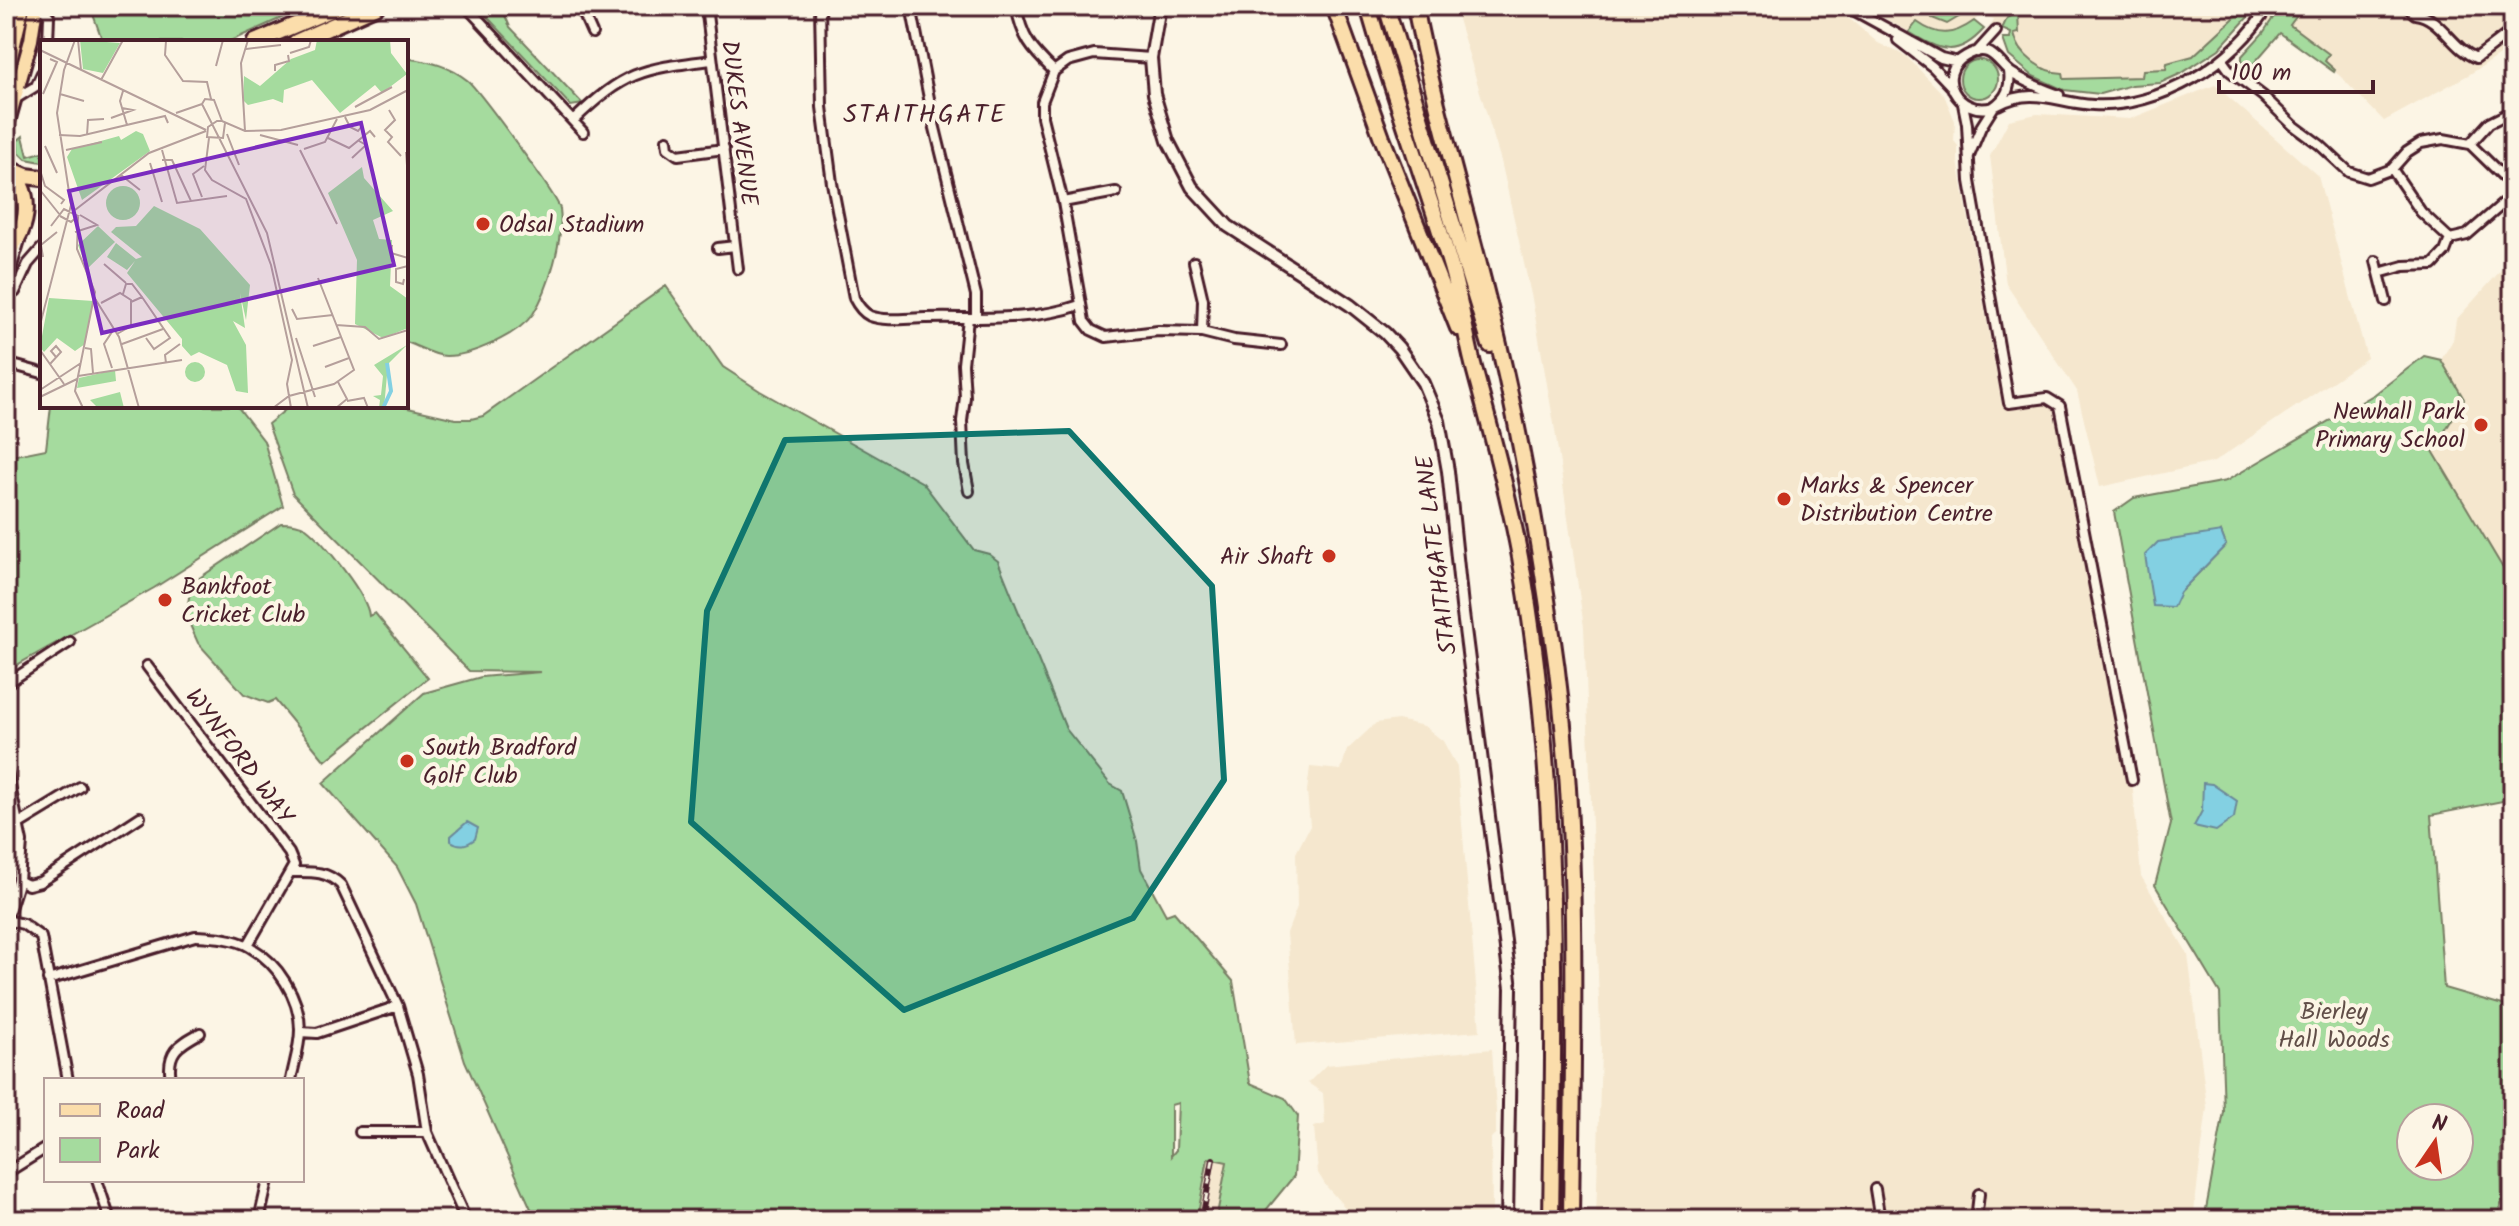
<svg xmlns="http://www.w3.org/2000/svg" width="2519" height="1226" font-family="Kalam,sans-serif">
<style>
.built{fill:#f5e7ce}
.green{fill:#a5db9e;stroke:#787d64;stroke-width:2;fill-rule:evenodd}
.water{fill:#83d0e2;stroke:#6c8999;stroke-width:2}
.lines{fill:none;stroke-linecap:round;stroke-linejoin:round}
.minor-casing{stroke:#4a1f2b;stroke-width:14}
.tertiary-casing{stroke:#4a1f2b;stroke-width:16}
.primary-casing{stroke:#4a1f2b;stroke-width:18}
.trunk-casing{stroke:#4a1f2b;stroke-width:20}
.motorway-casing{stroke:#4a1f2b;stroke-width:20}
.minor{stroke:#fcf5e5;stroke-width:8}
.tertiary{stroke:#fcf5e5;stroke-width:10}
.primary{stroke:#fbddab;stroke-width:12}
.trunk{stroke:#fbddab;stroke-width:14}
.motorway{stroke:#fbddab;stroke-width:14}
.rail-casing{stroke:#4a1f2b;stroke-width:6}
.rail{stroke:#fcf5e5;stroke-width:3;stroke-dasharray:9;stroke-linecap:butt}
.marked{fill:#0f766e;fill-opacity:0.2;stroke:#0f766e;stroke-width:6;stroke-linejoin:round}
.poi-dot{fill:#c8321e;stroke:#fcf5e5;stroke-width:3}
.labels{text-anchor:middle;stroke-width:8;stroke-linejoin:round;paint-order:stroke}
.street-label{font-size:24px;fill:#4a1f2b;stroke:#fcf5e5}
.poi-label{font-size:24px;fill:#4a1f2b;stroke:#fcf5e5;text-anchor:start}
.park-label{font-size:24px;fill:#614e48;stroke:#fcf5e5}
.neighbourhood-label{font-size:26px;letter-spacing:2px;fill:#4a1f2b;stroke:#fcf5e5}
.inset-river{fill:none;stroke:#83d0e2;stroke-width:4}
.inset-road{fill:none;stroke:#b59f9b;stroke-width:2}
.view{fill:#7b2cbf;fill-opacity:0.15;stroke:#7b2cbf;stroke-width:4}
.inset-edge{fill:none;stroke:#4a1f2b;stroke-width:4}
</style>
<rect width="100%" height="100%" fill="#fcf5e5"/>
<filter id="ink" filterUnits="userSpaceOnUse"><feTurbulence type="fractalNoise" baseFrequency=".0125" numOctaves="2"/><feDisplacementMap in="SourceGraphic" scale="16" xChannelSelector="R" yChannelSelector="G"/><feConvolveMatrix kernelMatrix="1 2 1 2 8 2 1 2 1" color-interpolation-filters="sRGB"/></filter>
<g filter="url(#ink)">
<path class="built" d="M1454,6H1824L1851,20L1878,43L1906,56L1944,95L1955,121L1954,141L1958,146V161L2002,404L2047,398L2060,406L2132,780L2141,876L2188,954L2207,1107L2193,1220H1596L1601,1050L1584,627L1554,424L1532,299L1501,161Z
M1863,6H2247L2193,56L2167,63V69L2143,70L2142,77L2063,79L2033,62L2021,52L2014,33L2004,22L2002,29L1991,26L1994,19L1982,15L1955,33L1942,34L1917,22L1909,32Z
M2268,6H2513V46L2470,74L2384,121L2339,75L2261,19Z
M2215,85L2318,176L2367,358L2214,462L2100,487L2077,391L2006,284L1990,156L2009,120L2037,114L2130,119Z
M2513,257V585L2433,451L2464,399L2441,360L2453,340L2456,320Z
M1398,720L1424,726L1443,741L1457,767L1480,1031L1296,1045L1287,933L1297,907L1296,853L1310,826L1307,791L1310,767L1341,770L1347,750L1376,723Z
M1492,1049L1496,1111V1133L1491,1138L1492,1213L1410,1220H1356L1326,1186L1318,1173L1314,1127L1325,1124L1323,1093L1308,1083L1326,1065Z
M1208,1158L1227,1162L1216,1220H1197Z"/>
<path class="green" d="M90,6H308L228,42H103Z
M477,6H501L510,27L583,104L571,106Z
M1928,6H1974V8L1947,24L1932,18Z
M2247,6H2258L2219,49L2182,73L2160,83L2132,85L2100,94L2064,90L2033,76L2009,56L2003,39H2010L2011,33L2002,29L2007,18L2018,13L2019,33L2014,34C2019,56 2043,73 2063,73L2064,79L2142,77L2143,70L2166,69L2167,63L2193,56Z
M2281,6H2304L2290,25L2329,54L2325,61L2335,70L2334,72L2280,33L2249,69L2242,61V56L2263,33Z
M1974,21L1984,29C1957,59 1940,51 1909,32L1917,22C1938,37 1953,36 1974,21Z
M411,59C432,62 449,66 467,80C478,89 559,199 560,209C564,238 549,289 533,314C518,335 471,356 446,356C434,356 418,346 406,342V60Z
M1960 79a19 19 0 1 1 38 0a19 19 0 1 1-38 0Z
M23,136L28,156L42,152V162L26,159L19,152L17,141Z
M6,184C17,201 17,218 6,234Z
M666,286L723,367L760,391L923,483L974,550L989,554L998,561L1066,729L1110,784L1122,791L1137,841L1141,869L1166,915L1174,912L1233,981L1250,1083L1285,1098L1298,1116L1294,1176L1258,1220H1216L1227,1162L1208,1158L1197,1220H536L465,1061L416,904L397,867L323,783L424,693L481,677L541,672L469,671L293,494L268,424L290,406H399L456,419H471L483,416ZM1178,1103L1176,1150L1171,1156V1105Z
M2424,356L2441,360L2464,399L2433,451L2513,585V799L2431,815L2444,988L2513,1008V1127L2501,1142L2502,1201L2497,1220H2204L2224,1112L2220,993L2155,885L2171,824L2114,512L2134,498L2226,481L2375,394ZM2221,532L2226,545L2180,592ZM2411,1118H2459V1166H2411Z
M51,406H237L264,441L283,506L154,588L6,671V457L46,449Z
M281,523C289,523 299,524 306,528C323,541 368,596 369,616L375,613L428,678L325,761L275,700L268,703L244,694L198,643L186,616L190,591L198,579Z"/>
<path class="water" d="M2221,532L2226,545L2180,592L2173,607L2153,606L2145,555L2158,542Z
M2203,783L2212,784L2237,801L2234,818L2216,831L2194,826L2202,811Z
M467,822L478,828L475,839C467,845 460,847 451,841V836Z"/>
<g class="lines">
<defs>
<path id="minor" d="M40,6L49,16L48,42
M466,6L583,132
M580,6L592,33
M706,6L738,269
M820,6L822,107L832,183L854,298C858,306 862,312 870,316C887,322 908,318 926,318C977,317 1031,322 1080,305
M911,6L934,124L976,295V318
M1016,6C1022,38 1031,49 1054,71
M1846,6L1941,58L1958,62
M2407,6L2415,14C2441,17 2451,48 2476,58L2513,30
M1898,40L1933,67L1951,86
M1977,52L1996,31
M1151,58L1094,54L1068,61L1054,71L1042,102V117L1063,202L1084,321L1091,330L1106,337L1158,331L1202,332L1234,340L1281,345
M2222,60L2230,71L2263,96L2293,125L2320,145L2349,172L2368,178L2392,169L2407,152L2421,143L2443,139L2470,144
M2009,71C2011,87 2007,98 1993,107C1957,117 1934,73 1966,56C1993,41 1997,64 2013,74C2027,83 2043,89 2059,95
M15,99L36,86L42,73
M1963,104L1967,124L1970,181L2009,403L2047,398L2060,406L2132,780
M1998,105C2034,86 2056,103 2093,105C2159,109 2236,63 2268,6
M573,121C626,70 642,69 712,60
M667,140L668,148L678,155L724,149
M2470,144L2513,186
M2470,144L2489,123L2513,111
M1969,156L1981,127L1993,108
M2392,169L2421,212L2450,239
M1063,202L1116,192
M2450,239L2467,235L2513,195
M718,248L735,246
M2376,261L2386,301
M1194,262L1203,300L1202,332
M2379,273L2404,266L2433,265L2445,252L2450,239
M15,292L28,264L42,248
M968,318L963,364L965,397L962,421L964,464L969,491
M6,363L42,373
M147,666L289,853L294,865L290,872
M6,684L70,642
M19,824L80,787
M18,880L28,885L40,882L140,817
M6,920L23,924L41,937L68,1080
M248,945L290,872C310,872 326,870 341,885L398,1006L317,1033L300,1032
M48,980L195,936C213,937 235,938 250,947C278,963 300,998 300,1030C300,1046 294,1064 291,1080
M398,1006L418,1074L427,1132L466,1220
M171,1080C166,1052 178,1045 200,1033
M360,1132H427
M6,1173L46,1148
M97,1180L110,1220
M1875,1189L1880,1220
M259,1220L268,1180
M1976,1220L1979,1194"/>
<path id="tertiary" d="M1160,6L1151,58L1154,94L1168,141L1192,187L1228,226L1350,305L1385,333L1399,348L1423,383L1439,421L1448,471L1462,606L1511,988L1507,1220
M6,282L19,240
M6,772L21,842L18,880L6,917"/>
<path id="primary" d="M6,24L9,6
M6,77L23,6
M6,129L31,40L36,6"/>
<path id="trunk" d="M255,42L340,6
M296,42L377,6
M6,166C34,191 31,227 6,253
M10,169L26,176L42,178"/>
<path id="motorway" d="M1334,6L1382,138L1458,328
M1368,6C1392,94 1425,179 1451,267C1460,298 1465,332 1473,364C1490,428 1508,492 1520,557C1560,776 1554,998 1551,1220
M1386,6L1490,345
M1415,6C1434,105 1464,202 1488,300C1516,409 1536,522 1552,634C1581,827 1573,1025 1571,1220"/>
</defs>
<use href="#minor" class="minor-casing"/>
<use href="#tertiary" class="tertiary-casing"/>
<use href="#primary" class="primary-casing"/>
<use href="#trunk" class="trunk-casing"/>
<use href="#motorway" class="motorway-casing"/>
<use href="#minor" class="minor"/>
<use href="#tertiary" class="tertiary"/>
<use href="#primary" class="primary"/>
<use href="#trunk" class="trunk"/>
<use href="#motorway" class="motorway"/>
<defs>
<path id="rail" d="M1202,1220L1213,1159"/>
</defs>
<use href="#rail" class="rail-casing"/>
<use href="#rail" class="rail"/>
</g>
</g>
<path class="marked" d="M1069,431L1212,586L1224,780L1133,918L904,1010L691,822L707,611L785,440Z"/>
<g class="poi-dot">
<circle cx="483" cy="224" r="8"/>
<circle cx="2481" cy="425" r="8"/>
<circle cx="1784" cy="499" r="8"/>
<circle cx="1329" cy="556" r="8"/>
<circle cx="165" cy="600" r="8"/>
<circle cx="407" cy="761" r="8"/>
</g>
<g class="labels">
<g class="street-label">
<text transform="translate(740 123) rotate(83)" y="8">DUKES AVENUE</text>
<text transform="translate(1436 555) rotate(-97)" y="8">STAITHGATE LANE</text>
<text transform="translate(240 756) rotate(53)" y="8">WYNFORD WAY</text>
</g>
<g class="poi-label">
<text x="499" y="232">Odsal Stadium</text>
<text x="2465" y="419" text-anchor="end">Newhall Park<tspan x="2465" dy="28">Primary School</tspan></text>
<text x="1800" y="493">Marks &amp; Spencer<tspan x="1800" dy="28">Distribution Centre</tspan></text>
<text x="1313" y="564" text-anchor="end">Air Shaft</text>
<text x="181" y="594">Bankfoot<tspan x="181" dy="28">Cricket Club</tspan></text>
<text x="423" y="755">South Bradford<tspan x="423" dy="28">Golf Club</tspan></text>
</g>
<g class="park-label">
<text x="2334" y="1019">Bierley<tspan x="2334" dy="28">Hall Woods</tspan></text>
</g>
<g class="neighbourhood-label">
<text x="925" y="122">STAITHGATE</text>
</g>
</g>
<g transform="translate(40 40)">
<rect width="368" height="368" fill="#fcf5e5"/>
<path d="M40,0L80,3L63,33L43,29ZM277,0H350L351,13L367,34L342,53L335,45L300,73L272,40L244,50L243,63L233,59L208,65L203,60L204,36L220,46L251,19L275,10ZM96,91L103,94L110,111L42,160L27,117L32,109L79,96L81,100ZM322,127L324,138L353,171L333,180L339,199L352,200L350,246L368,259V288L343,298L315,284L317,220L288,153ZM66 163a17 17 0 1 1 34 0a17 17 0 1 1-34 0ZM114,166L160,189L210,245L206,280L200,253L205,288L193,281L206,305L208,353L196,351L187,325L159,312L151,316L142,306V299L87,233L95,221L87,230L67,217L76,203L96,219L102,217L71,192L76,187L96,186ZM58,186L75,202L47,229L38,205ZM9,258L53,261L45,304L35,311L17,298L4,312L0,307ZM367,305L348,324L344,368H339L340,360L333,356L341,355L343,336L334,325ZM145 332a10 10 0 1 1 20 0a10 10 0 1 1-20 0ZM75,330L76,341L37,348L39,338ZM80,352L84,368H58L50,360Z" fill="#a5db9e"/>
<path class="inset-river" d="M343,368L351,351L347,323"/>
<path class="inset-road" d="M38,0L41,30M126,1L125,15L143,41L167,42L171,59M206,9L241,5M0,10L166,90M250,13L269,7L271,0M176,26L183,0M235,31V25L249,21L248,15M61,40L83,0M83,51L80,61L87,85M3,54L17,22L10,19M20,54L44,61M162,64L227,193L268,368M162,64L165,59L174,60L182,81M315,67L352,47M349,70L355,80L345,90L352,97L348,102L361,116M136,73L162,64M305,77L310,87L318,91L322,86M71,78L93,70L82,68M185,83L183,98L167,97L168,87L177,81H182L205,91L241,90L330,70L368,50M205,91L201,23L208,0M187,94L199,125M19,95L40,96L125,76L128,83M47,95L48,80L64,79M220,95L258,105M169,98L165,130L172,140L206,159L231,225L252,320L247,344L251,368M288,98L309,108L330,91L335,97M5,106L17,133M264,109L285,102L297,79M26,110L62,102M122,110L137,163L187,156M260,110L297,184M366,112L368,139M312,118L326,105L319,101M122,120H132L151,161M110,123L122,162M0,130L5,146L24,160L21,164M81,135L100,150M0,150L20,175M162,157L153,134L164,126M35,170L109,113L166,91M38,177L37,209L55,252L35,351L43,368M11,186L24,169L38,176L31,182L20,176M35,192L57,185L40,175M352,205L351,213L368,218M3,217L1,205L17,192M64,224L86,243M364,239L363,244L356,242V229L368,226M83,254L86,244H92L102,257L91,262M54,257L79,297L99,368M102,257L130,298L114,309L106,298M61,263L80,253L91,260V286L77,294M252,269L257,279L293,275M0,285L31,165L17,73L24,30L35,0M296,285L325,287L339,299L368,290M256,298L275,357M82,304L123,289M273,306L301,297M45,308L51,309L53,333M0,310L24,344M126,323L125,315L140,304M10,324L21,312L16,306L11,311L16,317M285,327L309,318M72,328L64,304L74,289M38,336L142,320M0,350L41,323M0,357L37,339M307,361L324,358L328,368M233,368L249,356L294,344L314,330L278,238M296,368L307,359L298,342"/>
<path class="view" d="M321,83L354,225L62,293L29,151Z"/>
<rect width="368" height="368" class="inset-edge"/>
</g>
<rect width="2519" height="1226" fill="none" stroke="#fcf5e5" stroke-width="32"/>
<rect x="16" y="16" width="2487" height="1194" fill="none" stroke="#4a1f2b" stroke-width="3" filter="url(#ink)"/>
<rect x="44" y="1078" width="260" height="104" fill="#fcf5e5" stroke="#b59f9b" stroke-width="2"/>
<rect x="60" y="1104" width="40" height="12" fill="#fbddab" stroke="#b59f9b" stroke-width="2"/>
<text x="116" y="1118" font-size="24" fill="#4a1f2b">Road</text>
<rect x="60" y="1138" width="40" height="24" fill="#a5db9e" stroke="#b59f9b" stroke-width="2"/>
<text x="116" y="1158" font-size="24" fill="#4a1f2b">Park</text>
<g transform="translate(2435 1142) rotate(13)"><circle r="38" fill="#fcf5e5" stroke="#b59f9b" stroke-width="2"/>
<path d="M0-6L14 30L0 20L-14 30Z" fill="#c8321e"/>
<text y="-12" font-size="22" font-weight="bold" text-anchor="middle" fill="#4a1f2b">N</text>
</g>
<path d="M2219 80v12h154v-12" fill="none" stroke="#4a1f2b" stroke-width="4"/>
<text x="2231" y="80" font-size="24" fill="#4a1f2b" stroke="#fcf5e5" stroke-width="6" paint-order="stroke">100 m</text>
</svg>
